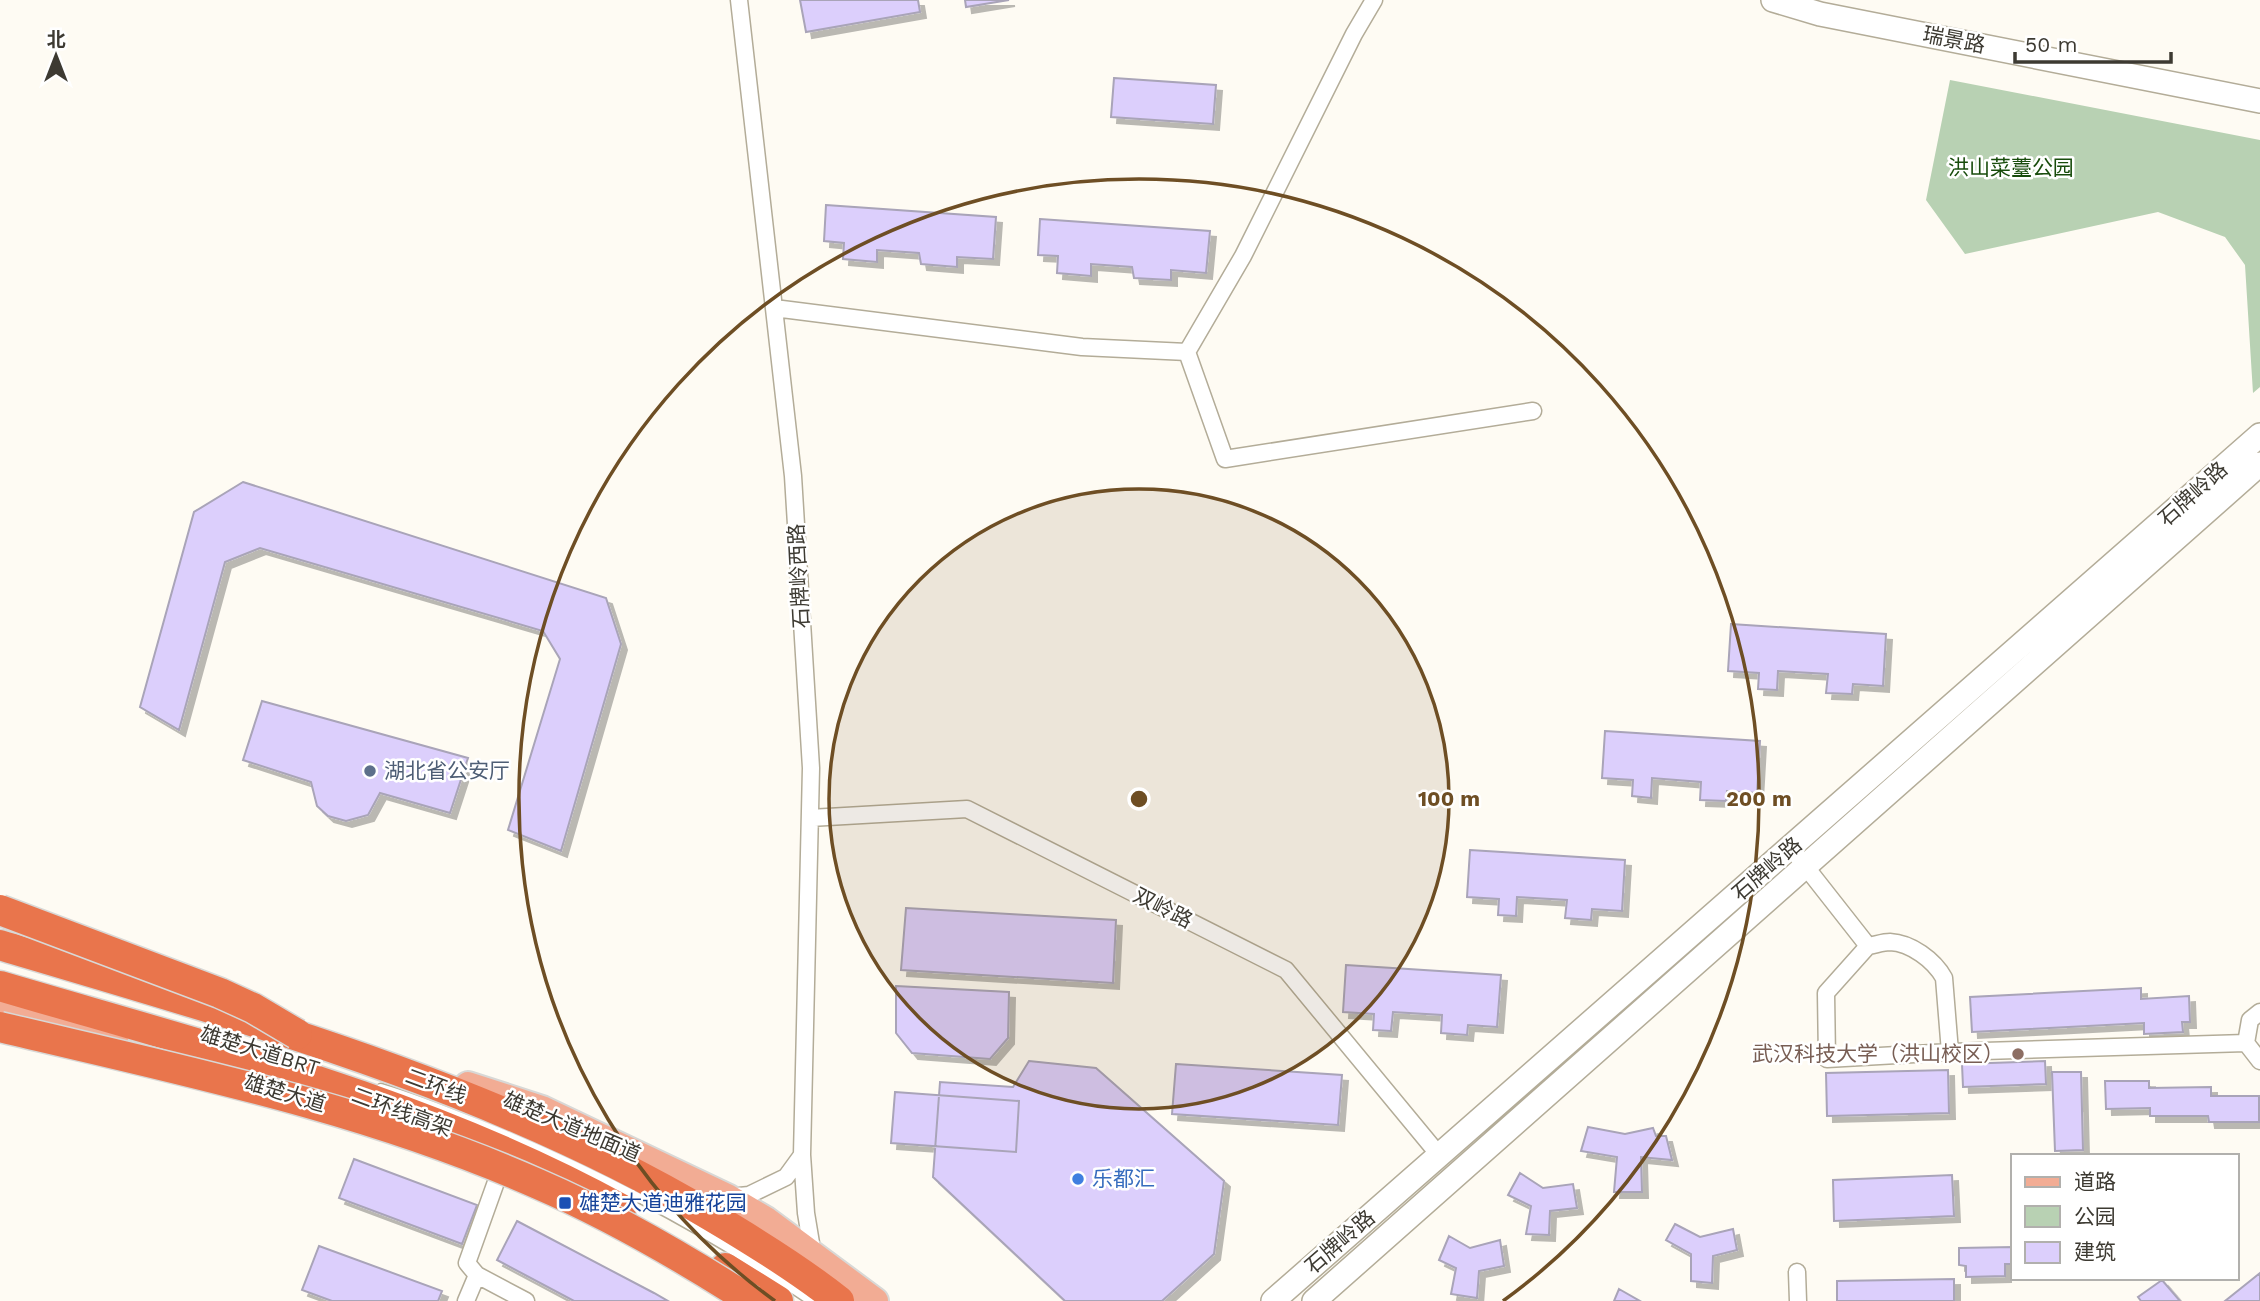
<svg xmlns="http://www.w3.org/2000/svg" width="2260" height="1301" font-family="'Work Sans','Noto Sans SC',sans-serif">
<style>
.park{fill:#b8d1b3}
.building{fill:#dccffc;stroke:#a9a4b8;stroke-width:2;filter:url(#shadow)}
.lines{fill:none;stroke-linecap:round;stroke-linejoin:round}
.lane-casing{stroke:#b3ac98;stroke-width:11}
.street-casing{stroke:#b3ac98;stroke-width:19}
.secondary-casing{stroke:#b3ac98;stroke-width:26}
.primary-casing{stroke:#d8d8d6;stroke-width:30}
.highway-casing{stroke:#d8d8d6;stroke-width:33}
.lane{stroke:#fff;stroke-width:8}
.street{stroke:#fff;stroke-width:16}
.secondary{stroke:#fff;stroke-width:23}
.primary{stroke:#f2ac94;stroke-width:26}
.highway{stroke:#e9754c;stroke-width:30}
.highway-bridge-casing{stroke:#d8d8d6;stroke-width:33;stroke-linecap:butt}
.highway-bridge{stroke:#e9754c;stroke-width:30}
.ring{fill:none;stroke:#6e4e24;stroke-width:3.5}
.service-dot{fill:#5c6f8a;stroke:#fff;stroke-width:2.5}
.education-dot{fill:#8d6e63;stroke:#fff;stroke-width:2.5}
.shop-dot{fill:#3f7fe0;stroke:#fff;stroke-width:2.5}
.transit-dot{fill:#1a4fb4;stroke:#fff;stroke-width:2.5}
.labels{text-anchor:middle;stroke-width:5;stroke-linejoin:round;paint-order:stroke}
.street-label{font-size:21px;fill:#3d3a32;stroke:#fff}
.park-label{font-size:21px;fill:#184c0c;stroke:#fff}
.service-label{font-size:21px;fill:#4e5e75;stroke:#fff;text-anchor:start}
.education-label{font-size:21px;fill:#785e54;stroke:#fff;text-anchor:end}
.shop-label{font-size:21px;fill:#366cbe;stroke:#fff;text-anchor:start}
.transit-label{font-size:21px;fill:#164399;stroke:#fff;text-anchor:start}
.centre{fill:#6e4e24;stroke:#fff;stroke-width:3.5}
.ring-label{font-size:21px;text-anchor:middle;font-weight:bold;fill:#6e4e24;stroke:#fff;stroke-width:5;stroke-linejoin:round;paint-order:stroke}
</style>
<defs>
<filter id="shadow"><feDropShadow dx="6" dy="6" stdDeviation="0" flood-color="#0004"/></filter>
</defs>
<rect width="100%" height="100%" fill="#fefbf3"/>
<path class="park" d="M1950,80L2260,140V387L2253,393L2245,265L2225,237L2158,212L1965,254L1926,200Z"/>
<path class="building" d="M800,0H918L920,12L806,32Z
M965,0H1009L966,7Z
M1114,78L1216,85L1213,124L1111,117Z
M826,205L996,217L993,259L957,257V267L921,264L919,253L877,250V262L843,259L844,243L824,241Z
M1040,219L1210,231L1206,273L1171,270V280L1134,278L1132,267L1091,264V276L1057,273L1058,256L1038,255Z
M243,482L606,598L621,644L561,851L508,830L560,659L543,631L260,548L225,562L179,730L140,707L194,512Z
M1731,624L1886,634L1883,686L1853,684L1852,694L1826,693L1828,674L1778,671L1777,690L1758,689L1759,673L1728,671Z
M262,701L468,758L450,813L380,793L368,815L346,821L328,816L317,806L311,782L243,760Z
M1605,731L1760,741L1757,793L1727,791L1726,801L1700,800L1701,782L1652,778L1651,798L1632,796L1633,780L1602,778Z
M1470,850L1625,860L1622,911L1592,909L1591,920L1565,918L1567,900L1517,897L1516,916L1498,915L1499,899L1467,897Z
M906,908L1116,920L1113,983L901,970Z
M1346,965L1501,975L1497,1027L1468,1025L1467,1035L1441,1033L1442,1015L1393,1012L1391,1031L1373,1030L1374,1014L1343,1012Z
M896,986L1009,992L1008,1038L990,1059L912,1053L896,1033Z
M2141,988V999L2189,996L2190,1022H2182L2183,1032L2144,1034V1023L1972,1032L1970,997Z
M1029,1061L1096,1068L1224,1181L1214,1254L1162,1301H1065L933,1177L940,1082L1013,1087Z
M2045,1061L2046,1084L1963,1087L1962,1064Z
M1176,1064L1342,1075L1338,1125L1172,1114Z
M1948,1070L1949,1113L1827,1116L1826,1073Z
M2052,1072H2081L2083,1150L2055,1151Z
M2105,1081H2149V1088L2211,1087V1096H2259V1122H2209L2208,1116H2150V1108L2106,1109Z
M895,1092L1019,1101L1016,1152L891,1143Z
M1588,1127L1625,1134L1653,1128L1656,1136H1666L1672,1160L1641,1157L1642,1192H1614L1617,1157L1581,1151Z
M354,1159L477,1205L462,1244L339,1198Z
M1520,1173L1543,1188L1573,1184L1577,1208L1550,1211L1549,1235L1526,1234L1531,1206L1508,1195Z
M1952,1175L1954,1216L1834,1221L1833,1180Z
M517,1221L654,1293L668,1301H574L497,1260Z
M1675,1224L1700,1237L1733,1229L1737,1250L1713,1256L1712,1283L1691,1281V1254L1666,1240Z
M1449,1236L1470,1248L1500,1240L1504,1266L1479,1271L1477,1298L1451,1294L1456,1268L1439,1260Z
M319,1246L442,1291L438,1301H332L302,1290Z
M2013,1247V1264H2005V1276L1966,1277V1266L1959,1265V1248Z
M2260,1273V1301H2225Z
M1954,1279V1301H1837V1281Z
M2162,1280L2180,1301H2141L2138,1297Z
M1619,1289L1640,1301H1614Z"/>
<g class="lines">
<defs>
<path id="lane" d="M381,1088C422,1100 461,1117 501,1133C610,1179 713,1234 811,1301"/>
<path id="street" d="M739,0L793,476L811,768L802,1155
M774,308L1082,347L1187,352L1225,459L1533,411
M1187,352L1243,256L1354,34L1374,0
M810,818L967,809L1286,970L1439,1155
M1791,848L1868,946C1875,945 1883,942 1890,942C1911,943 1934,960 1944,978L1950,1052
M1868,946L1826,993L1827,1059L1950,1052L2246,1043
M2260,1012L2250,1020L2246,1043L2260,1061
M501,1168L467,1263L477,1275L526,1301
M729,1197L749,1195L786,1177L802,1155L806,1213L813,1255
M1797,1272L1798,1301
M466,1301L477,1275"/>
<path id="secondary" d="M1773,0L1820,14L2260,101
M1273,1301L2260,435
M1314,1301L2260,464"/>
<path id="primary" d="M0,1006L115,1041
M468,1085L542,1109L727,1197L766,1220L875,1301"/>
<path id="highway" d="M0,945C244,1018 491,1085 711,1216C755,1242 799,1269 839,1301
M0,986C210,1048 427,1102 621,1209
M725,1268L778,1301"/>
</defs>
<use href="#lane" class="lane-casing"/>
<use href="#street" class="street-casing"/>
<use href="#secondary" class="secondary-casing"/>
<use href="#primary" class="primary-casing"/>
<use href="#highway" class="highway-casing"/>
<use href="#lane" class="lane"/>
<use href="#street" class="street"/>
<use href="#secondary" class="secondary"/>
<use href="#primary" class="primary"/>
<use href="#highway" class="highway"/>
<defs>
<path id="highway-bridge" d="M0,910L220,993L253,1008L297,1034
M0,1027C181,1070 367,1108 538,1184C612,1216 684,1258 751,1301"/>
</defs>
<use href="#highway-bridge" class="highway-bridge-casing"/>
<use href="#highway-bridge" class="highway-bridge"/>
</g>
<circle cx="1139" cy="799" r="310" fill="#6e4e24" fill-opacity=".12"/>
<g class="ring">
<circle cx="1139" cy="799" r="310"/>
<path d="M775 1301A620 620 0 1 1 1503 1301"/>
</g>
<circle class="service-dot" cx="370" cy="771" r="7"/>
<circle class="education-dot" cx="2018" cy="1054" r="7"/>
<circle class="shop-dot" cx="1078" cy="1179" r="7"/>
<rect class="transit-dot" x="558" y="1196" width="14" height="14" rx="3.5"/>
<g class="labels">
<g class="street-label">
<text transform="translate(1954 40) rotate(11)" y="7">瑞景路</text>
<text transform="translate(2193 494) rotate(-42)" y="7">石牌岭路</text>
<text transform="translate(799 576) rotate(-93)" y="7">石牌岭西路</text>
<text transform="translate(1767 869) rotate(-41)" y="7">石牌岭路</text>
<text transform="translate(1163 908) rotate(27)" y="7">双岭路</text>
<text transform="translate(260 1051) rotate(17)" y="7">雄楚大道BRT</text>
<text transform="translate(436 1086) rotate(20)" y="7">二环线</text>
<text transform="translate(285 1093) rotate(17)" y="7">雄楚大道</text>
<text transform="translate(402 1112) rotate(20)" y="7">二环线高架</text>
<text transform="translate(572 1127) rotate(23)" y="7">雄楚大道地面道</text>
<text transform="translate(1340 1242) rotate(-41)" y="7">石牌岭路</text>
</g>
<g class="park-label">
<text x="2011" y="175">洪山菜薹公园</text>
</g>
<g class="service-label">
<text x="384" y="778">湖北省公安厅</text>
</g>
<g class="education-label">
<text x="2004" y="1061">武汉科技大学（洪山校区）</text>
</g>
<g class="shop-label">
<text x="1092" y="1186">乐都汇</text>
</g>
<g class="transit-label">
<text x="579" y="1210">雄楚大道迪雅花园</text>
</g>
</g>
<circle cx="1139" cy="799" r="10" class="centre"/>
<g class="ring-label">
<text x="1449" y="806">100 m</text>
<text x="1759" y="806">200 m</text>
</g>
<rect x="2011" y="1154" width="228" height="126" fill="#ffffff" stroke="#b1b0ad" stroke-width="2"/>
<rect x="2025" y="1177" width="35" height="10" fill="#f2ac94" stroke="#b1b0ad" stroke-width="2"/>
<text x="2074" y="1189" font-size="21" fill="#3d3a32">道路</text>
<rect x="2025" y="1206" width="35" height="21" fill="#b8d1b3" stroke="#b1b0ad" stroke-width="2"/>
<text x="2074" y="1224" font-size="21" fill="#3d3a32">公园</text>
<rect x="2025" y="1242" width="35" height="21" fill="#dccffc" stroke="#b1b0ad" stroke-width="2"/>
<text x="2074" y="1259" font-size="21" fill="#3d3a32">建筑</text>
<g transform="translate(56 56)" stroke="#ffffff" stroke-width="5" paint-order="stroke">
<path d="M0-5L12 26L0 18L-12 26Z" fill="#3d3a32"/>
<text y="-10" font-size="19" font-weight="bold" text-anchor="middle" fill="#3d3a32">北</text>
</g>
<path d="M2015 52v10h156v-10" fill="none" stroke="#3d3a32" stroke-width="3.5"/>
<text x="2025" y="52" font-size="21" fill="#3d3a32" stroke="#ffffff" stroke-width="5" paint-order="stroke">50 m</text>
</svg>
